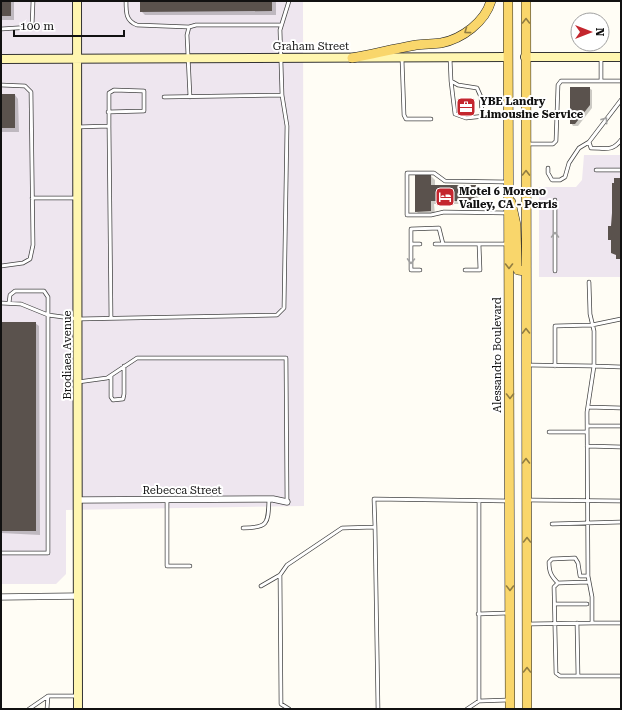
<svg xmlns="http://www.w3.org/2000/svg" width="622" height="710" font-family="'Roboto Serif',serif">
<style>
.industrial{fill:#eee6ef}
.shadow{fill:#0003}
.building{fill:#5a524d}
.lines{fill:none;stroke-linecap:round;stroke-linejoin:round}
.lane-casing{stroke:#444;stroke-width:4.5}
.street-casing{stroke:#444;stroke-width:7}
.secondary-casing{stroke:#333;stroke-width:10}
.primary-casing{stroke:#222;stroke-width:10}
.lane{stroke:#fff;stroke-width:3}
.street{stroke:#fff;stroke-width:5.5}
.secondary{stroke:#fff6b0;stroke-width:8}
.primary{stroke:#f9d66b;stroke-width:9}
.oneway{stroke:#917d42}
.oneway2{stroke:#a0a0a0}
.labels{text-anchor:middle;stroke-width:4;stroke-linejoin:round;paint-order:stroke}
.street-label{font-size:11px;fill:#111;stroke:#fff}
.poi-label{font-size:11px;font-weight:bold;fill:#111;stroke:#fff;text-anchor:start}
</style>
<rect width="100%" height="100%" fill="#fffdf5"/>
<path class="industrial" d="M1,1H303L304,506L66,510V574L56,584H1Z
M584,155H621V277H539V187H576L582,180Z"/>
<path class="shadow" d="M1,1H14V20H1Z
M141,1H276V15H145L141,11Z
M589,88L592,90V108L578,126H573L571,123Z
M1,95H15L18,99L19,132H1Z
M431,176L435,180V186H475L479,190L478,204H434L435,215H420L416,211Z
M1,323H35L39,326L40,535L1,533Z"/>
<path class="building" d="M1,1H11V16H1Z
M140,1H272V11L140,12Z
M570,87H590V105L575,124H570Z
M1,94H15V128H1Z
M415,175H431V185H476L474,201H431V211L415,212Z
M614,178H621V259H616V255L611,253V240H608V226H611L612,213V183H614Z
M1,322H36V531H1Z"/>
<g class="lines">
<defs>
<path id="lane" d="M126,1C126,13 126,21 137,25L189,27
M1,29L32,27L33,1
M450,58L451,81L458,85L477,88L481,97L482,113L485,116H506
M402,59L404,115L406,119H431
M601,59V81
M451,81L455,114L466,118L485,116
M1,85L25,86L31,92L33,245L30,259L23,263L1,266
M164,97L282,95L280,30L289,1
M190,97L187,35L189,27L196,25H281
M108,112L144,111V91L114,90L109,93V126
M77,127L109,126L111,318
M589,142L591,148C605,148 612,152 621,140
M528,144H553L556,141L558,85L561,81H621
M548,168V173L552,180H560L565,177L569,163L579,148L589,142L621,100
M596,170H621
M507,182L445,181L434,173H407V215H431L444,212L508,213
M32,198H76
M555,200V271
M411,244H420
M435,244H443
M420,270H411V229L439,228L443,244H507
M465,270H480L479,244
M589,282L590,314L594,331V366L621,367
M1,303L21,304L48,315V297L44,291H15L10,295L9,303
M527,365L594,366L587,412L588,576L592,597V623L529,624
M555,366V326L592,325L621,319
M111,376V397L113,400L123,399L124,394V366
M78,382L107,378L137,358H286L287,502
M588,407L621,408
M587,426H621
M549,432H587
M587,446L621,447
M167,500V566H190
M528,500L621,501
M552,524L621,522
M375,527L378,709
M243,528C269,528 268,523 269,499
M1,553H48V315L78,319L277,315L284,308L287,126L282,95
M280,575L281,704L289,709
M558,583C551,576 549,572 549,562L552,559L575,558L578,563L580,576H588
M261,586L280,575L287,565L342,528L375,527L374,499L509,501
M555,604H587
M478,614L508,613
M577,623L578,676H621
M592,623H621
M578,676H560L556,673L554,587L558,583L588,582
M479,701L508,700
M29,709L48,696
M47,709L48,696H77
M467,709L479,701V501"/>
<path id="street" d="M78,500L273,499L287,502
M1,597L78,596"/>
<path id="secondary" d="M77,1L78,709
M525,57H621
M1,59L508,57"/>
<path id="primary" d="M508,1L510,709
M526,1L527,709
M352,58C373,54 394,49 416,45C424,44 432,44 441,43C462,39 485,22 491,1
M511,202L516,225L517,267L518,270L525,271"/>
</defs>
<use href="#lane" class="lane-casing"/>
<use href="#street" class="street-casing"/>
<use href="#secondary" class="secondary-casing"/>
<use href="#primary" class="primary-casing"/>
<use href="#lane" class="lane"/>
<use href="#street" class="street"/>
<use href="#secondary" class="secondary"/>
<use href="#primary" class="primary"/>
</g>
<defs><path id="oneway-chevron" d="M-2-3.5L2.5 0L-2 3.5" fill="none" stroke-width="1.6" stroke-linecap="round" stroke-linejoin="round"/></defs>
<g class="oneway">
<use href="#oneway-chevron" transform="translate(526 21) rotate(-90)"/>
<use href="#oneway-chevron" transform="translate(467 31) rotate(144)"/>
<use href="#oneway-chevron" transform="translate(526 173) rotate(-89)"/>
<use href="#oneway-chevron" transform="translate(509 266) rotate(90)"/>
<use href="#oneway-chevron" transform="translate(526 331) rotate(-91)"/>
<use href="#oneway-chevron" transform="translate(510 396) rotate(90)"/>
<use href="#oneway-chevron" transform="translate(526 461) rotate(-90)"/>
<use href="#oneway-chevron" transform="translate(527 540) rotate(-90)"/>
<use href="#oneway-chevron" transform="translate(510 588) rotate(90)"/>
<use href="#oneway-chevron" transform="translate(527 670) rotate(-90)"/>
</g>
<g class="oneway2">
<use href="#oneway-chevron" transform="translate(605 120) rotate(-54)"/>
<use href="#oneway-chevron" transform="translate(555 235) rotate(-90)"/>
<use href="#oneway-chevron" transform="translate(411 261) rotate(91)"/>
</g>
<defs>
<symbol id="office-square" viewBox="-11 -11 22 22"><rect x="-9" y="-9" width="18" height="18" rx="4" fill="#c4262e" stroke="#fff"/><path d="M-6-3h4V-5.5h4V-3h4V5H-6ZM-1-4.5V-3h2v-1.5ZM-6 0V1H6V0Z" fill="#fff"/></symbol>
<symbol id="hotel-square" viewBox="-11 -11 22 22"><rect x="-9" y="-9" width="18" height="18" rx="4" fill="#c4262e" stroke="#fff"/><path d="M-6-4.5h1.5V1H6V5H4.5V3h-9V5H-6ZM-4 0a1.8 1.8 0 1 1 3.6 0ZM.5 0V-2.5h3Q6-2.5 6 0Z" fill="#fff"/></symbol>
</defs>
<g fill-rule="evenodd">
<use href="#office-square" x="455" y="96" width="22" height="22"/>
<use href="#hotel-square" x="434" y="186" width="22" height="22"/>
</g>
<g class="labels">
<g class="street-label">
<text x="311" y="50">Graham Street</text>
<text transform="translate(67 355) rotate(-90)" y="4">Brodiaea Avenue</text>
<text transform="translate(497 355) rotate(-90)" y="4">Alessandro Boulevard</text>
<text x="182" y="494">Rebecca Street</text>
</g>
<g class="poi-label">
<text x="480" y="105">YBE Landry<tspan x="480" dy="13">Limousine Service</tspan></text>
<text x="459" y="195">Motel 6 Moreno<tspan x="459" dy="13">Valley, CA - Perris</tspan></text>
</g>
</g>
<rect width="622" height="710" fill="none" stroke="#111111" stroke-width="4"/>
<g transform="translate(590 32) rotate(90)"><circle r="19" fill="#ffffff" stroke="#a0a0a0"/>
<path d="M0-3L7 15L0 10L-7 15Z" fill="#c4262e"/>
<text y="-6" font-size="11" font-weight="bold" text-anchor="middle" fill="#111111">N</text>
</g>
<path d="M14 30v6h110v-6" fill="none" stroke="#111111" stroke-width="2"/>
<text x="20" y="30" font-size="12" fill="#111111" stroke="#ffffff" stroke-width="3" paint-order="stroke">100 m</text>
</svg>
